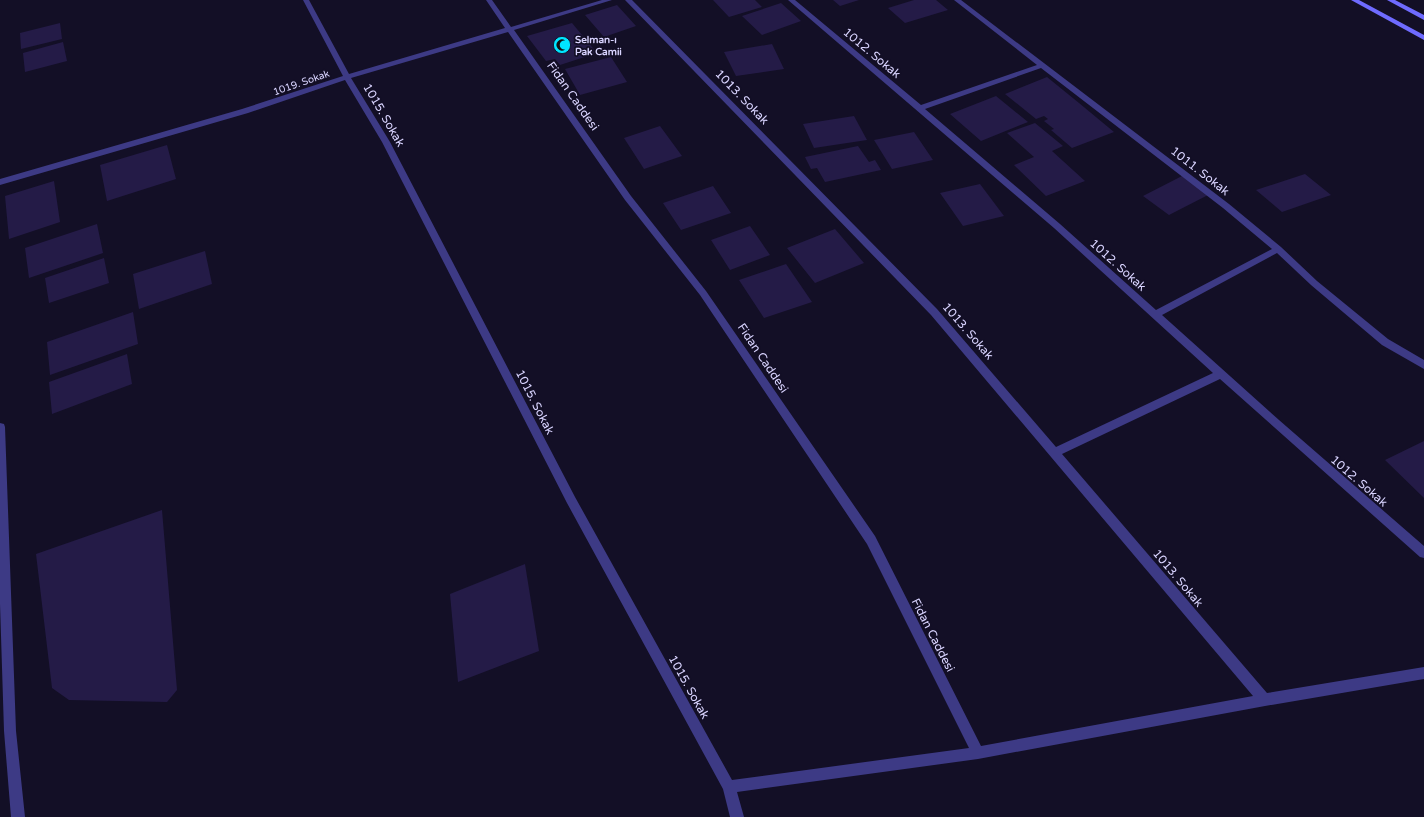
<svg xmlns="http://www.w3.org/2000/svg" width="1424" height="817" font-family="'Varela Round',sans-serif">
<style>
.building{fill:#241b47}
.lines{fill:none;stroke-linecap:round;stroke-linejoin:round}
.street{fill:#3d3a85;fill-rule:evenodd}
.secondary{fill:#6f6bff;fill-rule:evenodd}
.labels{text-anchor:middle;stroke-width:3.5;stroke-linejoin:round;paint-order:stroke}
.far-poi-label{font-size:10px;font-weight:bold;fill:#d9d4ff;stroke:#130f26;text-anchor:start}
.far-street-label{font-size:10px;fill:#d9d4ff;stroke:#130f26}
.street-label{font-size:12px;fill:#d9d4ff;stroke:#130f26}
</style>
<rect width="100%" height="100%" fill="#130f26"/>
<path class="building" d="M713,0H755L762,7L729,17Z
M833,0H859L840,6Z
M914,0H936L948,10L905,23L888,8Z
M781,3L801,21L762,35L742,16Z
M617,5L636,26L604,37L585,15Z
M60,23L62,39L21,49L20,33Z
M572,23L597,53L560,65L555,59L546,61L527,36Z
M63,42L67,61L25,72L23,53Z
M772,44L784,69L736,76L724,52Z
M611,57L627,82L580,95L565,69Z
M1047,77L1079,103L1114,132L1072,148L1051,130L1054,129L1044,121L1048,119L1044,116L1036,119L1005,94Z
M996,96L1028,122L981,141L950,114Z
M854,116L867,140L814,148L803,124Z
M1035,123L1063,146L1052,151L1085,181L1046,196L1014,165L1034,157L1007,133Z
M660,126L682,156L644,169L624,138Z
M914,132L933,160L892,169L874,140Z
M167,145L176,179L107,201L100,165Z
M858,146L869,162L875,160L881,170L825,182L817,168L811,169L805,157Z
M1305,174L1331,195L1282,212L1256,190Z
M1182,176L1208,195L1169,215L1143,196Z
M54,181L60,222L9,239L5,196Z
M980,184L1004,216L963,226L940,193Z
M713,186L731,213L681,230L663,203Z
M97,224L103,253L29,278L25,248Z
M750,226L770,255L730,270L711,240Z
M835,229L864,263L815,283L787,248Z
M205,251L212,284L139,309L133,274Z
M104,258L109,283L49,303L45,278Z
M786,264L812,302L764,318L739,280Z
M133,312L138,344L50,375L47,342Z
M127,354L132,384L52,414L49,382Z
M1424,441V498L1385,460Z
M162,510L177,690L167,702L69,700L52,688L36,554Z
M525,564L539,651L458,682L450,594Z"/>
<g class="lines">
<path class="street" d="M303,0H309L349,74L505,28L486,0H492L511,27L602,0H612L514,30L631,196L706,291L875,536L981,746L1253,696L931,315L625,0H632L937,309L1056,447L1213,373L1054,228L788,0H795L921,105L1037,65L954,0H961L1229,204L1281,247L1317,281L1388,339L1424,360V369L1382,345L1311,285L1277,253L1162,315L1279,420L1424,546V558L1420,557L1220,379L1062,454L1267,693L1424,667V679L1265,706L978,759L737,792L744,817H730L723,789L567,503L382,142L345,80L248,113L0,185V179L242,109L343,76ZM508,32L625,200L700,295L867,544L969,748L732,780L575,497L390,142L351,78ZM1041,68L1223,208L1272,249L1156,310L1060,224L925,109Z
M0,423L4,424L5,427L16,731L25,817H11L4,731L0,604Z"/>
<path class="secondary" d="M1351,0H1359L1424,35V40Z
M1387,0H1395L1424,15V20Z"/>
</g>
<defs>
<symbol id="mosque-disc" viewBox="-11 -11 22 22"><circle r="9.5" fill="#00e5ff" stroke="#130f26"/><path d="M3.5-4.9A6 6 0 1 0 3.5 4.9A5 5 0 1 1 3.5-4.9Z" fill="#111"/></symbol>
</defs>
<g fill-rule="evenodd">
<use href="#mosque-disc" x="552" y="35" width="20" height="20"/>
</g>
<g class="labels">
<g class="far-poi-label">
<text x="575" y="43">Selman-ı<tspan x="575" dy="12">Pak Camii</tspan></text>
</g>
<g class="far-street-label">
<text transform="translate(301 82) rotate(-19)" y="4">1019. Sokak</text>
</g>
<g class="street-label">
<text transform="translate(872 53) rotate(40)" y="4">1012. Sokak</text>
<text transform="translate(573 96) rotate(55)" y="4">Fidan Caddesi</text>
<text transform="translate(742 97) rotate(46)" y="4">1013. Sokak</text>
<text transform="translate(384 115) rotate(60)" y="4">1015. Sokak</text>
<text transform="translate(1200 171) rotate(38)" y="4">1011. Sokak</text>
<text transform="translate(1118 265) rotate(42)" y="4">1012. Sokak</text>
<text transform="translate(968 331) rotate(49)" y="4">1013. Sokak</text>
<text transform="translate(763 358) rotate(56)" y="4">Fidan Caddesi</text>
<text transform="translate(535 402) rotate(63)" y="4">1015. Sokak</text>
<text transform="translate(1359 481) rotate(41)" y="4">1012. Sokak</text>
<text transform="translate(1178 578) rotate(50)" y="4">1013. Sokak</text>
<text transform="translate(933 635) rotate(63)" y="4">Fidan Caddesi</text>
<text transform="translate(689 687) rotate(61)" y="4">1015. Sokak</text>
</g>
</g>
</svg>
